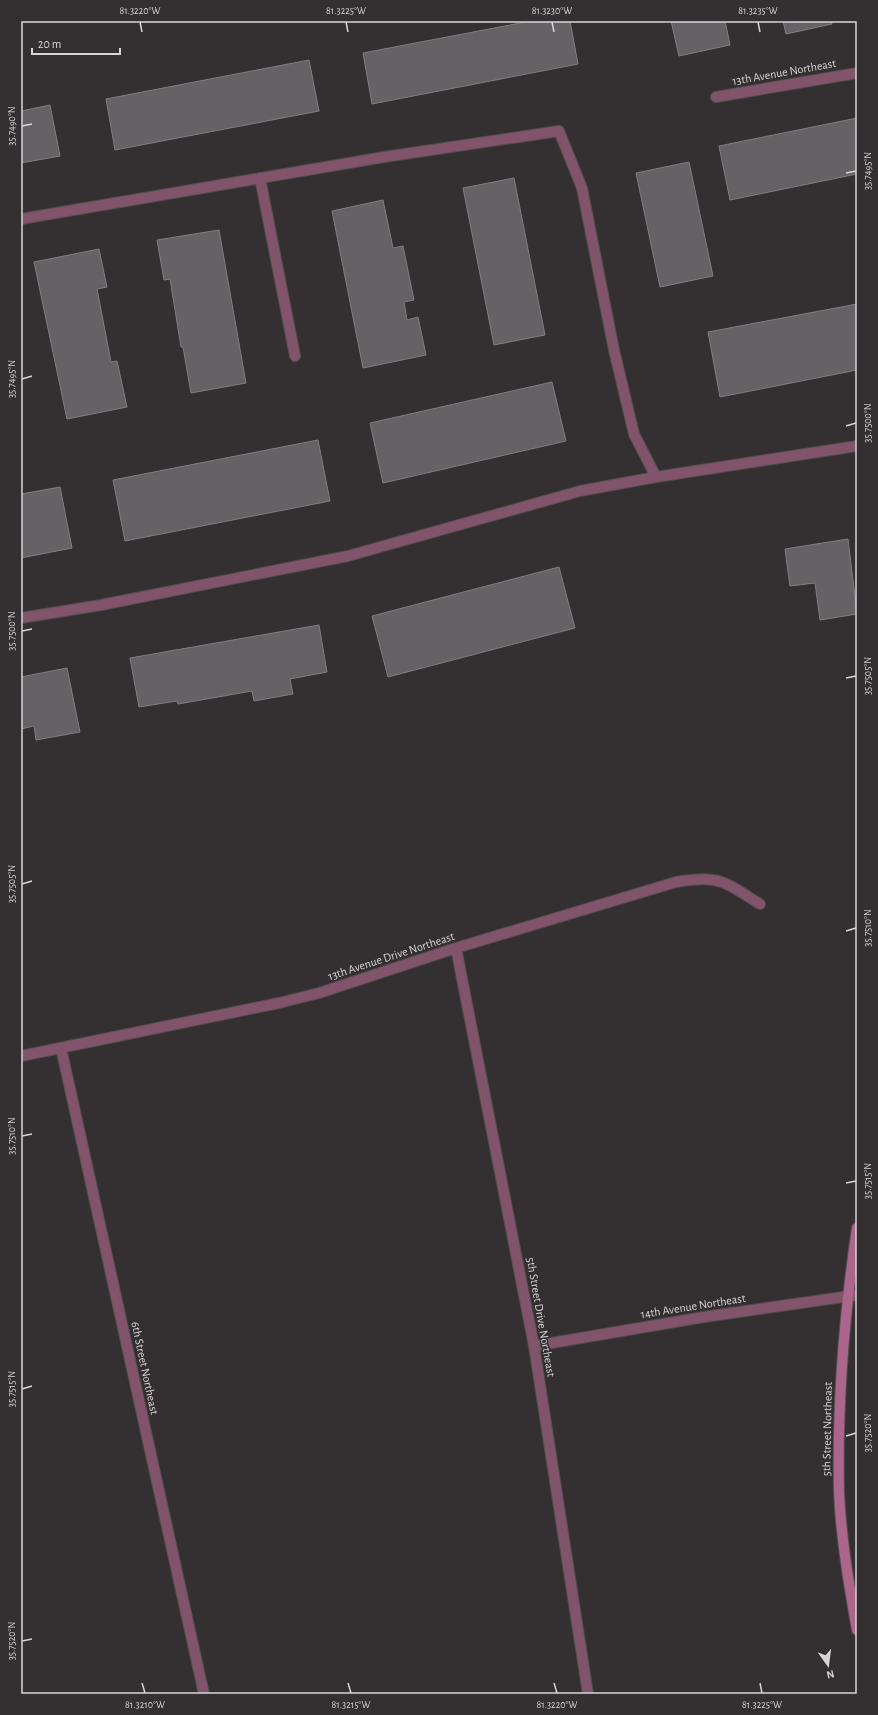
<svg xmlns="http://www.w3.org/2000/svg" width="878" height="1715" font-family="'Alegreya Sans',sans-serif">
<style>
.building{fill:#666164;stroke:#827d7f}
.lines{fill:none;stroke-linecap:round;stroke-linejoin:round}
.lane-casing{stroke:#524d4f;stroke-width:12}
.street-casing{stroke:#524d4f;stroke-width:12}
.secondary-casing{stroke:#524d4f;stroke-width:12}
.lane{stroke:#81546b;stroke-width:10}
.street{stroke:#81546b;stroke-width:10}
.secondary{stroke:#ac668b;stroke-width:10}
.ticks{fill:none;stroke:#d8d5d7;stroke-width:1.5}
.labels{text-anchor:middle;stroke-width:3;stroke-linejoin:round;paint-order:stroke}
.street-label{font-size:12px;fill:#d8d5d7;stroke:#342f31}
.neatline{fill:none;stroke:#d8d5d7;stroke-width:1.5}
.ticks-label{font-size:10px;text-anchor:middle;fill:#d8d5d7}
</style>
<rect width="100%" height="100%" fill="#342f31"/>
<path class="building" d="M531,21H570L578,64L372,104L363,53Z
M671,21H725L730,45L679,56Z
M783,21H831L832,24L786,34Z
M309,60L319,111L115,150L106,99Z
M50,105L60,156L21,163V111Z
M857,118V174L730,200L719,146Z
M689,162L713,276L660,287L636,173Z
M514,178L545,335L494,345L463,188Z
M383,200L393,248L403,246L414,300L404,302L407,320L418,317L426,355L363,368L332,211Z
M219,230L246,383L191,393L183,347H181L170,279L164,280L157,240Z
M99,249L107,287L97,289L111,362L117,361L127,407L67,419L34,262Z
M857,304V370L720,397L708,332Z
M552,382L566,441L383,483L370,423Z
M318,440L330,501L125,541L113,480Z
M60,487L72,548L21,558V494Z
M848,539L857,614L820,620L815,583L790,586L785,549Z
M559,567L575,628L388,677L372,616Z
M319,625L327,672L290,679L293,694L254,701L252,691L178,704L177,701L139,707L130,658Z
M67,668L80,732L36,740L34,726L21,729V677Z"/>
<g class="lines">
<defs>
<path id="lane" d="M716,97L857,73
M260,178L295,356
M21,219L384,157L559,131L582,188L614,350L634,434L656,477
M21,618L101,605L348,556L580,491L656,477L857,446"/>
<path id="street" d="M456,948L534,1346L588,1694
M61,1048L204,1694
M21,1056L279,1003L319,993L456,948L676,882C688,880 701,878 713,880C729,882 746,896 760,904
M534,1346L704,1317L857,1295"/>
<path id="secondary" d="M857,1228C844,1316 837,1403 839,1492C841,1538 849,1585 857,1630"/>
</defs>
<use href="#lane" class="lane-casing"/>
<use href="#street" class="street-casing"/>
<use href="#secondary" class="secondary-casing"/>
<use href="#lane" class="lane"/>
<use href="#street" class="street"/>
<use href="#secondary" class="secondary"/>
</g>
<path class="ticks" d="M140,22L142,32M346,22L348,32M552,22L554,32M758,22L760,32M22,126L32,124M846,173L856,171M22,379L32,376M846,426L856,423M22,631L32,629M846,678L856,676M22,884L32,881M846,931L856,928M22,1136L32,1134M846,1183L856,1181M22,1389L32,1386M846,1436L856,1433M22,1641L32,1639M142,1683L145,1693M348,1683L351,1693M554,1683L557,1693M760,1683L762,1693"/>
<g class="labels">
<g class="street-label">
<text transform="translate(784 72) rotate(-10)" y="4">13th Avenue Northeast</text>
<text transform="translate(391 956) rotate(-18)" y="4">13th Avenue Drive Northeast</text>
<text transform="translate(693 1306) rotate(-9)" y="4">14th Avenue Northeast</text>
<text transform="translate(541 1317) rotate(80)" y="4">5th Street Drive Northeast</text>
<text transform="translate(145 1368) rotate(78)" y="4">6th Street Northeast</text>
<text transform="translate(827 1429) rotate(-89)" y="4">5th Street Northeast</text>
</g>
</g>
<rect width="878" height="1715" fill="none" stroke="#342f31" stroke-width="44"/>
<g transform="translate(828 1665) rotate(166)" stroke="#342f31" stroke-width="3" paint-order="stroke">
<path d="M0-3L7 15L0 10L-7 15Z" fill="#d8d5d7"/>
<text y="-6" font-size="11" font-weight="bold" text-anchor="middle" fill="#d8d5d7">N</text>
</g>
<path d="M32 48v6h88v-6" fill="none" stroke="#d8d5d7" stroke-width="2"/>
<text x="38" y="48" font-size="12" fill="#d8d5d7" stroke="#342f31" stroke-width="3" paint-order="stroke">20 m</text>
<rect x="22" y="22" width="834" height="1671" class="neatline"/>
<g class="ticks-label">
<text x="140" y="14">81.3220°W</text>
<text x="346" y="14">81.3225°W</text>
<text x="552" y="14">81.3230°W</text>
<text x="758" y="14">81.3235°W</text>
<text transform="translate(11 126) rotate(-90)" y="4">35.7490°N</text>
<text transform="translate(867 171) rotate(-90)" y="4">35.7495°N</text>
<text transform="translate(11 379) rotate(-90)" y="4">35.7495°N</text>
<text transform="translate(867 423) rotate(-90)" y="4">35.7500°N</text>
<text transform="translate(11 631) rotate(-90)" y="4">35.7500°N</text>
<text transform="translate(867 676) rotate(-90)" y="4">35.7505°N</text>
<text transform="translate(11 884) rotate(-90)" y="4">35.7505°N</text>
<text transform="translate(867 928) rotate(-90)" y="4">35.7510°N</text>
<text transform="translate(11 1136) rotate(-90)" y="4">35.7510°N</text>
<text transform="translate(867 1181) rotate(-90)" y="4">35.7515°N</text>
<text transform="translate(11 1389) rotate(-90)" y="4">35.7515°N</text>
<text transform="translate(867 1433) rotate(-90)" y="4">35.7520°N</text>
<text transform="translate(11 1641) rotate(-90)" y="4">35.7520°N</text>
<text x="145" y="1708">81.3210°W</text>
<text x="351" y="1708">81.3215°W</text>
<text x="557" y="1708">81.3220°W</text>
<text x="762" y="1708">81.3225°W</text>
</g>
</svg>
